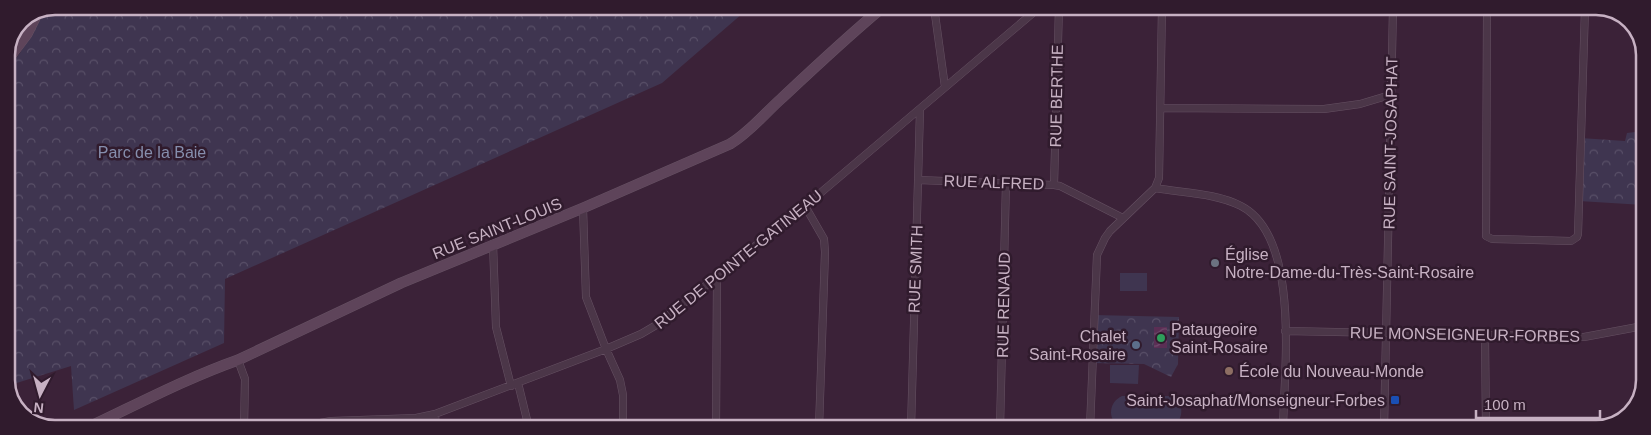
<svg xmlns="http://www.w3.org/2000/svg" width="1651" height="435" font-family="Arial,sans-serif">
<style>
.grass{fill:#3f3550}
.forest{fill:url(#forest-crowns)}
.water{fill:url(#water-waves)}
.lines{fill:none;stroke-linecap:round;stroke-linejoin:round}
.street-casing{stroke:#665163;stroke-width:8}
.secondary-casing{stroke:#665163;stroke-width:11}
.street{stroke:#4b3648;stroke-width:7}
.secondary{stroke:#5e445a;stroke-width:10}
.worship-dot{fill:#6b7280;stroke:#301b2d;stroke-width:2}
.leisure-dot{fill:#2e9e5b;stroke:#301b2d;stroke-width:2}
.service-dot{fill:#5c6f8a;stroke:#301b2d;stroke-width:2}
.education-dot{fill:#8d6e63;stroke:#301b2d;stroke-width:2}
.transit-dot{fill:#1a4fb4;stroke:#301b2d;stroke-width:2}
.labels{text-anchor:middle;stroke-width:5;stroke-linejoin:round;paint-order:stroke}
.street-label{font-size:16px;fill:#c7b1c3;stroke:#301b2d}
.park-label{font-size:16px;fill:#868ead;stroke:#301b2d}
.poi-label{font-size:16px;fill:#c7b1c3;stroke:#301b2d;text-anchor:start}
.rim{fill:none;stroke:#c7b1c3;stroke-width:2.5}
</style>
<defs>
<pattern id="forest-crowns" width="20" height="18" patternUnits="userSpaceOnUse" patternTransform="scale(1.25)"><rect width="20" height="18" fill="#3f3550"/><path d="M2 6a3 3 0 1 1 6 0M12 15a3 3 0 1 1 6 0" fill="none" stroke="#595068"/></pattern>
<pattern id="water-waves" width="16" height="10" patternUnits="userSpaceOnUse" patternTransform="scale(1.25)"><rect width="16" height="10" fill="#5a2e54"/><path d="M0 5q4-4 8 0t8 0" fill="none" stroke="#704a6b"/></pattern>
</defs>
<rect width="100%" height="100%" fill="#3b2238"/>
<path class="grass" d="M1120,273H1147V291H1120Z
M1110,365H1139L1138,384L1110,383Z
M1122,396H1172C1185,403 1184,420 1172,428L1119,427C1107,418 1109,402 1122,396Z"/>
<path class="forest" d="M56,6L750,7L662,83L225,279L224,343L74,410L71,366L7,386L6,71L20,53L45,10Z
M1644,131V205L1579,201L1580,138L1625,141L1627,133Z
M1093,315L1179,317L1178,364L1171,377L1144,364L1092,363Z"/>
<path class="water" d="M1154,327H1167V348H1154Z"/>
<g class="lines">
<defs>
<path id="street" d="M934,7L945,87
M1487,8L1486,236L1492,239L1571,241L1577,237L1578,234L1585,8
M1161,108L1324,109L1360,104L1390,95
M918,180L1054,185L1060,186L1123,218
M1054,185L1059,7
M1155,188C1183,193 1216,193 1241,206C1301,237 1284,372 1283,428
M805,206L824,239L825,252L819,428
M583,208L586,297L606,349L620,380L623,395V428
M493,244L496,327L511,386
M1285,331L1584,337L1643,326
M1485,335L1486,429
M238,360L245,379L244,427
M518,383L529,428
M435,414L436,428
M298,427L331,421L416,418L435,414L606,349L641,334L658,324L805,206L1040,7
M716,428L717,277
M911,428L920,110
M1000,428L1006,183
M1090,428L1097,255L1105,238L1110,231L1155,188L1159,178L1162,7
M1384,429L1393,8"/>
<path id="secondary" d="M6,62L27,34L37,14
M89,427C138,404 187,378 238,360L401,283L583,208L730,144C750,132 765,113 782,98C815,67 848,36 883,7"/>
</defs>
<use href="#street" class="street-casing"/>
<use href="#secondary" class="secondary-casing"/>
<use href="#street" class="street"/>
<use href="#secondary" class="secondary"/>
</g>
<circle class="worship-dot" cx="1215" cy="263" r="5"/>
<circle class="leisure-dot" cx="1161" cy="338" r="5"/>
<circle class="service-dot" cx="1136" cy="345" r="5"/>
<circle class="education-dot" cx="1229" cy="371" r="5"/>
<rect class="transit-dot" x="1390" y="395" width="10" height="10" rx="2.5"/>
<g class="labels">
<g class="street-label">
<text transform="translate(1056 96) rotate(-89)" y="6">RUE BERTHE</text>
<text transform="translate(1390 143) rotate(-89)" y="6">RUE SAINT-JOSAPHAT</text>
<text transform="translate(994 182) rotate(2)" y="6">RUE ALFRED</text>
<text transform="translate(497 228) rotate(-22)" y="6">RUE SAINT-LOUIS</text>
<text transform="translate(738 259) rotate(-39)" y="6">RUE DE POINTE-GATINEAU</text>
<text transform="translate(915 269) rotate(-88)" y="6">RUE SMITH</text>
<text transform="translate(1003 305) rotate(-89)" y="6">RUE RENAUD</text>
<text transform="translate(1465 334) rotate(1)" y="6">RUE MONSEIGNEUR-FORBES</text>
</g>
<g class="park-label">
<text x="152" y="158">Parc de la Baie</text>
</g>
<g class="poi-label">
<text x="1225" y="260">Église<tspan x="1225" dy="18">Notre-Dame-du-Très-Saint-Rosaire</tspan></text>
<text x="1171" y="335">Pataugeoire<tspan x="1171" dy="18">Saint-Rosaire</tspan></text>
<text x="1126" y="342" text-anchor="end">Chalet<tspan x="1126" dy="18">Saint-Rosaire</tspan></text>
<text x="1239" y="377">École du Nouveau-Monde</text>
<text x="1385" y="406" text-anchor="end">Saint-Josaphat/Monseigneur-Forbes</text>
</g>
</g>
<path d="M0 0H1651V435H0ZM55 15H1596A40 40 0 0 1 1636 55V380A40 40 0 0 1 1596 420H55A40 40 0 0 1 15 380V55A40 40 0 0 1 55 15Z" fill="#301b2d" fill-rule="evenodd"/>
<path class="rim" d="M55 15H1596A40 40 0 0 1 1636 55V380A40 40 0 0 1 1596 420H55A40 40 0 0 1 15 380V55A40 40 0 0 1 55 15Z"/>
<g transform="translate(40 395) rotate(186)" stroke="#301b2d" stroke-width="4" paint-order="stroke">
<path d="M0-4L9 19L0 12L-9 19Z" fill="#c7b1c3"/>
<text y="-8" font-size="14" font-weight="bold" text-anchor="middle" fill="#c7b1c3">N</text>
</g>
<path d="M1476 410v8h124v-8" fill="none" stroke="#c7b1c3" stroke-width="2.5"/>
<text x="1484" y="410" font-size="15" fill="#c7b1c3" stroke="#301b2d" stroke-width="4" paint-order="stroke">100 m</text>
</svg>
